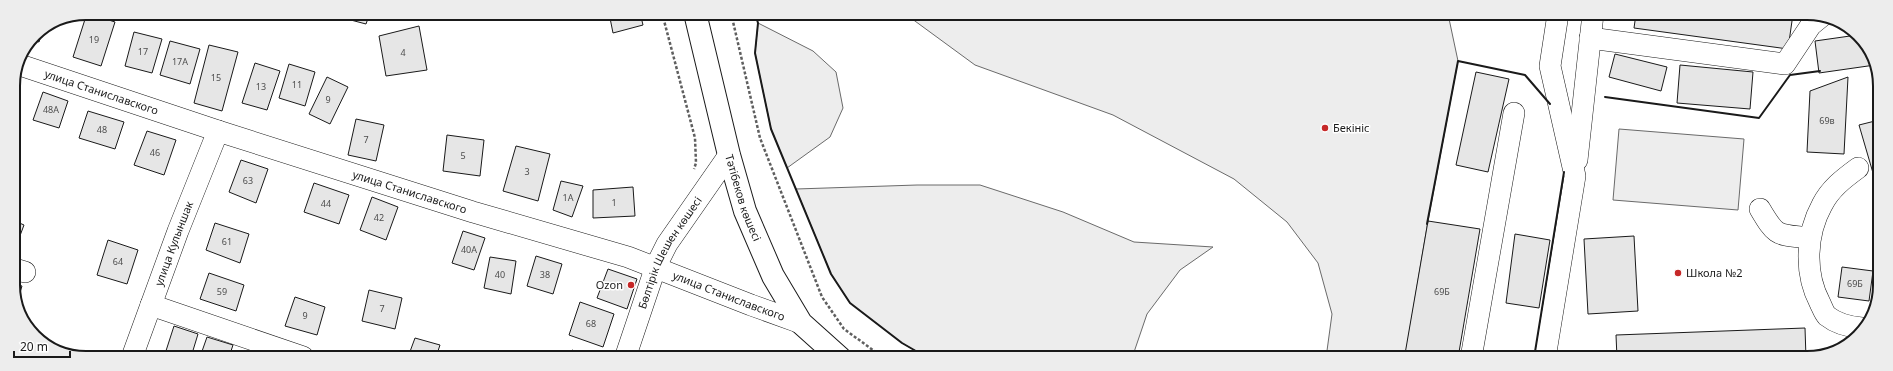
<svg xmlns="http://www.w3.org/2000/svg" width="1893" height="371" font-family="'Noto Sans',sans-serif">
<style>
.built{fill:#ededed;stroke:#6a6a6a}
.building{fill:#e6e6e6;stroke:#1a1a1a}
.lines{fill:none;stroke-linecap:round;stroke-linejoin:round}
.minor-casing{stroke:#1a1a1a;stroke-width:22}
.major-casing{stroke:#1a1a1a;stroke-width:24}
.path{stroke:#5f5f5f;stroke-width:2.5;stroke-dasharray:3 2;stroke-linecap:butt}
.minor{stroke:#fff;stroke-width:21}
.major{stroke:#fff;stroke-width:22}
.wall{stroke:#1a1a1a;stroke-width:2}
.poi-dot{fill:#c62828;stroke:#fff;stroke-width:1.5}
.labels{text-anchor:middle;stroke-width:3;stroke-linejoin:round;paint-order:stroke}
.number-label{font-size:9px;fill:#4d4d4d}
.street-label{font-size:11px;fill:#1a1a1a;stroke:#fff}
.poi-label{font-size:11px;fill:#1a1a1a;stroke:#fff;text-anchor:start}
.rim{fill:none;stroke:#1a1a1a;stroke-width:2}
</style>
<rect width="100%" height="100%" fill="#fff"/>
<path class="built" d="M904,13H1394L1408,16L1409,14H1448L1458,61L1428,221L1405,358H1326L1332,314L1318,263L1287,222L1234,179L1113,115L975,65Z
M758,23L813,51L836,72L843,108L830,137L787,168L771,129L755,53Z
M1619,129L1744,139L1738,210L1613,200Z
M917,185H980L1063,212L1134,242L1213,247L1180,270L1147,314L1132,358H928L902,343L850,303L831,274L796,189Z"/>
<path class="building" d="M87,13L115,22L101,66L73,57Z
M324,13H370L366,24Z
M609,13H640L643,25L613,33Z
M1636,14H1793L1788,49L1634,28Z
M419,26L427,70L386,76L379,36Z
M43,29L39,42L31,39L35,34Z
M134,32L162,39L152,73L125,66Z
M1857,35L1875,65L1819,73L1815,41Z
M170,41L200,49L190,84L160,75Z
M209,45L238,52L222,111L194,103Z
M1615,54L1667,67L1661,91L1609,77Z
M255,63L280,71L267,110L242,103Z
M289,64L315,72L305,106L279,98Z
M1680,65L1753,72L1750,109L1677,103Z
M1476,72L1509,79L1488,172L1456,165Z
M327,77L348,87L330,124L309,114Z
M1848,77L1844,154L1807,152L1810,91Z
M13,87L20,90L13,107Z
M43,92L68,101L59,128L33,120Z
M88,111L124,122L115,149L79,138Z
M356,119L384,125L376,161L348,155Z
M1879,120V171L1873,173L1859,125Z
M147,131L176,140L164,175L134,165Z
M447,135L484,140L480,176L443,171Z
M516,146L550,154L538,201L503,191Z
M241,160L268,169L256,203L229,192Z
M561,181L583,186L572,217L553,210Z
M314,183L349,195L339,224L304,212Z
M633,187L635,216L593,218V190Z
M372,197L398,207L386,240L360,230Z
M15,221L24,225L15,249Z
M1428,221L1480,229L1458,358H1425L1405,354Z
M215,223L249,234L240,263L206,250Z
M463,231L485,238L474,270L452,263Z
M1515,234L1550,240L1539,308L1506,303Z
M1634,236L1638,311L1588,314L1584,239Z
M108,240L138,250L127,284L97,275Z
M536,256L562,264L553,294L527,286Z
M490,257L516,261L511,294L484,288Z
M1842,267L1873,271L1869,301L1838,297Z
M608,269L637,279L627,309L597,298Z
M209,273L244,285L236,311L200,299Z
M15,284L22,286L16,305L15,304Z
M369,290L402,298L395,329L362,321Z
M295,297L325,307L317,335L285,326Z
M580,302L614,314L603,347L569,335Z
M174,326L198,334L191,357H164Z
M1805,328L1806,358H1617L1616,335Z
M207,337L233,345L229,357H200Z
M415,338L440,345L436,357H408Z
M572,350L593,357H570Z
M470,352L486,357H468Z"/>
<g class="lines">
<defs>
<g id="minor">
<path d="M1590,38L1785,64L1811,25L1822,16"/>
<path id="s1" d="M17,64L218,131L473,212L628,257L751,305L801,323"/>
<path d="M1577,160L1593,14"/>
<path d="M1858,168C1843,179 1830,189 1822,205C1806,234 1804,273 1820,303C1822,307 1824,313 1827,316C1837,324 1850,327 1862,328"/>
<path d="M1760,209C1777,238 1777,234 1809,238"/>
<path d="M15,269L25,272"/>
<path d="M151,305L303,357"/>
<path id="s2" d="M132,357L178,231L218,131"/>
<path id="s3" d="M625,358L656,266L667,244L729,155"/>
<path d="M1471,358L1514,113"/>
<path d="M1545,358L1575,176L1550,66L1558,14"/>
</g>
<g id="major">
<path id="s4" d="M695,13L729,155L745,211L773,276L801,323L840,358"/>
</g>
</defs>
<use href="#minor" class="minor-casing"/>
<use href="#major" class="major-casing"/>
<path class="path" d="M662,13L695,138L696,163L694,169
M731,13L760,138L822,297L844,329L884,358"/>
<use href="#minor" class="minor"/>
<use href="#major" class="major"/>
<path class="wall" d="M755,13L758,23L755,53L771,129L831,274L850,303L902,343L928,358
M1605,97L1759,118L1790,75L1820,71
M1427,224L1458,61L1525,75L1550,104
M1534,358L1564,172"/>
</g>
<g class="poi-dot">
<circle cx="1325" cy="128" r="4"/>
<circle cx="1678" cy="273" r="4"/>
<circle cx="631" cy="285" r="4"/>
</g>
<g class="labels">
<g class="number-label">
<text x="94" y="43">19</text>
<text x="143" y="55">17</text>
<text x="403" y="56">4</text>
<text x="180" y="65">17А</text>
<text x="216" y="81">15</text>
<text x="297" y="88">11</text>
<text x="261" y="90">13</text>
<text x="328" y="103">9</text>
<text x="51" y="113">48А</text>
<text x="1827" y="124">69в</text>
<text x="102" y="133">48</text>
<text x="366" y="143">7</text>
<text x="155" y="156">46</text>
<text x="463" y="159">5</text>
<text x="527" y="175">3</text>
<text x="248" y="184">63</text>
<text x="568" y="201">1А</text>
<text x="614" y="206">1</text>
<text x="326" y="207">44</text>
<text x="379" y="221">42</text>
<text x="227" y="245">61</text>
<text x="469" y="253">40А</text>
<text x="118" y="265">64</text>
<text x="500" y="278">40</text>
<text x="545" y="278">38</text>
<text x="1855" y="287">69Б</text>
<text x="222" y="295">59</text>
<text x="1442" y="295">69Б</text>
<text x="382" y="312">7</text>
<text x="305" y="319">9</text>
<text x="591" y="327">68</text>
</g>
<g class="street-label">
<text dy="4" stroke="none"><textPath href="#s1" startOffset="89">улица Станиславского</textPath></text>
<text dy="4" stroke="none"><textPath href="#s1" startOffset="413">улица Станиславского</textPath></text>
<text dy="4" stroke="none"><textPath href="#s4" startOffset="191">Тәтібеков көшесі</textPath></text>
<text dy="4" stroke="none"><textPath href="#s2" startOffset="121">улица Кулыншак</textPath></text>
<text dy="4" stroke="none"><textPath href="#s3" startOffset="115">Бөлтірік Шешен көшесі</textPath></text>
<text dy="4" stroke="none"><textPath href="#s1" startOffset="749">улица Станиславского</textPath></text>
</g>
<g class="poi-label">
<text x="1333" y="132">Бекініс</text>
<text x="1686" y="277">Школа №2</text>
<text x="623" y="289" text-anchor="end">Ozon</text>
</g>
</g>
<path d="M0 0H1893V371H0ZM86 20H1807A66 66 0 0 1 1873 86V285A66 66 0 0 1 1807 351H86A66 66 0 0 1 20 285V86A66 66 0 0 1 86 20Z" fill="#ededed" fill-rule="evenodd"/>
<path class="rim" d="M86 20H1807A66 66 0 0 1 1873 86V285A66 66 0 0 1 1807 351H86A66 66 0 0 1 20 285V86A66 66 0 0 1 86 20Z"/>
<path d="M14 351v6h56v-6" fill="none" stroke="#1a1a1a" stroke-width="2"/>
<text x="20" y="351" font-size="12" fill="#1a1a1a" stroke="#ffffff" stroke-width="3" paint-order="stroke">20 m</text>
</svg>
